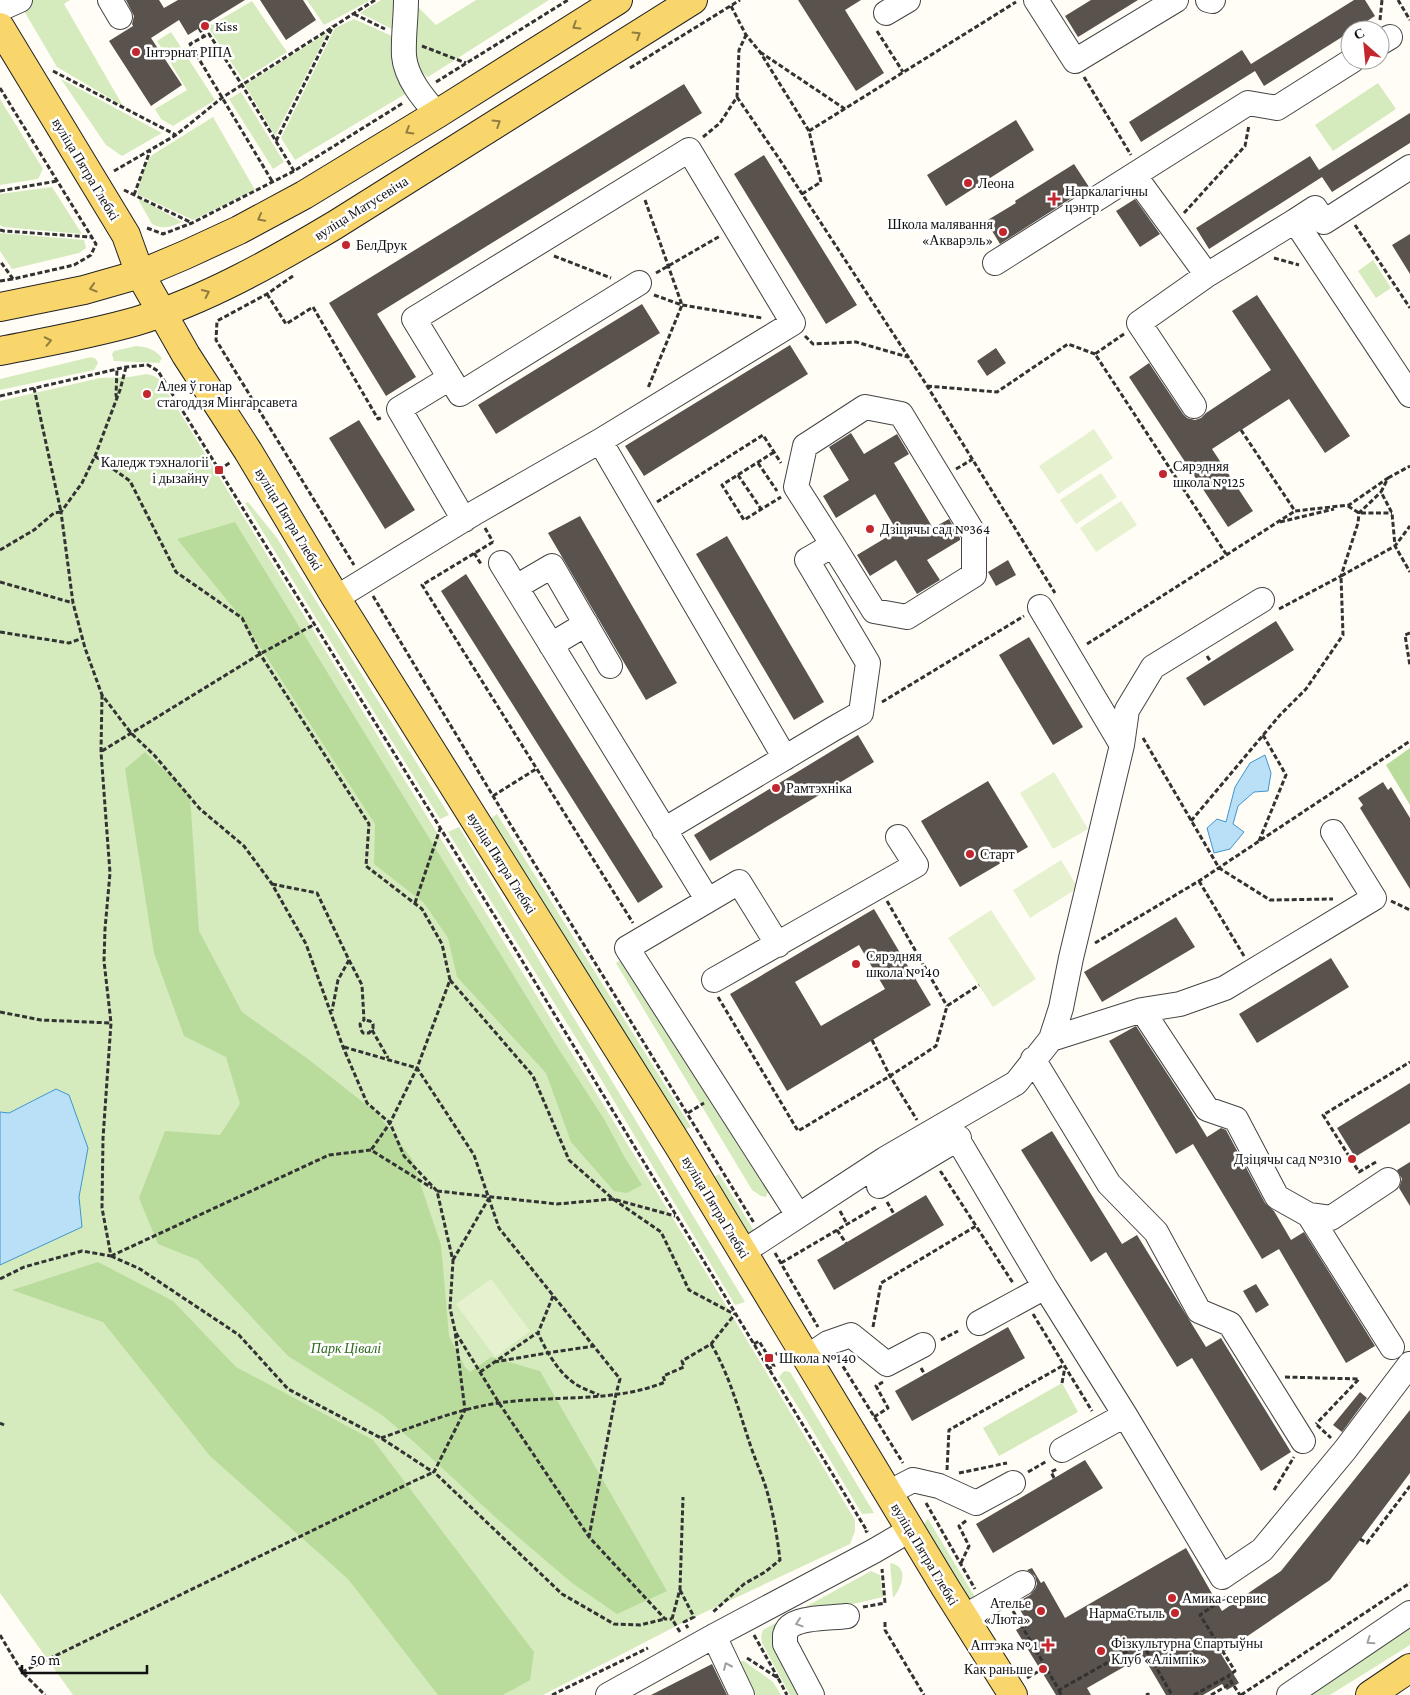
<svg xmlns="http://www.w3.org/2000/svg" width="1410" height="1695" font-family="'Crimson Pro',serif">
<style>
.green{fill:#d5ebbd}
.forest{fill:#b9dc9c}
.pitch{fill:#e6f2cf}
.water{fill:#b9e0f7;stroke:#3f96cf}
.building{fill:#5a524d;fill-rule:evenodd}
.lines{fill:none;stroke-linecap:round;stroke-linejoin:round}
.minor-casing{stroke:#444;stroke-width:26}
.major-casing{stroke:#222;stroke-width:30}
.path{stroke:#333;stroke-width:3;stroke-dasharray:5 2.5;stroke-linecap:butt}
.minor{stroke:#fff;stroke-width:24}
.major{stroke:#f9d66b;stroke-width:28}
.oneway{stroke:#917d42}
.oneway2{stroke:#a0a0a0}
.poi-dot{fill:#c4262e;stroke:#fff;stroke-width:2}
.labels{text-anchor:middle;stroke-width:5;stroke-linejoin:round;paint-order:stroke}
.poi-label{font-size:14px;fill:#111;stroke:#fff;text-anchor:start}
.street-label{font-size:14px;fill:#111;stroke:#fff}
.park-label{font-size:14px;font-style:italic;fill:#2f6b1f;stroke:#fff}
</style>
<rect width="100%" height="100%" fill="#fffdf5"/>
<path class="green" d="M27,0H70L64,4L123,106L57,67L20,4Z
M307,0H368L369,1L324,25Z
M381,0H400L396,31L360,13Z
M476,0H549L428,77C406,64 412,33 412,11L418,7L436,25Z
M252,1L287,52L243,80L208,27Z
M354,19L401,40L412,90L295,160L281,138L335,28Z
M171,32L215,100L173,126L161,119L155,109L187,90L157,41Z
M328,32L275,136L245,85Z
M61,79L162,133L122,156L106,145Z
M1378,83L1396,109L1333,151L1315,125Z
M241,92L284,162L273,169L229,99Z
M0,99L43,169L38,179L0,185Z
M213,117L255,190L193,220L137,194L145,165L152,155Z
M52,187L82,234L3,227L0,225V194Z
M139,198L182,222C171,227 163,230 152,224L139,201Z
M0,233L84,240L86,248L79,253L12,269L0,251Z
M1373,260L1391,288L1376,298L1358,271Z
M136,346C147,347 155,349 162,358L159,363L114,361L112,354L114,351Z
M91,357L96,359L98,363L94,370L0,390V379Z
M147,374L154,376L160,380L721,1297L855,1520V1531L850,1544L684,1622L543,1695H73L0,1593V401L100,378L129,377Z
M248,502L277,538L449,815L440,819L245,503Z
M497,814L691,1127L680,1132L487,821Z
M459,827L745,1302L735,1305L586,1054L448,832Z
M624,958L768,1192L766,1197L761,1196L752,1190L616,963Z
M719,1174L756,1234L744,1233L707,1181Z
M784,1371L790,1372L874,1513L862,1514L807,1421L779,1377Z
M1062,1383L1078,1412L999,1456L983,1428Z
M928,1519L978,1602L969,1601L925,1525V1522Z
M890,1563C910,1566 902,1588 893,1598Z
M871,1571L880,1575L883,1597L789,1619L803,1695H790L762,1643L761,1636L763,1630Z
M1410,1622V1645L1330,1695H1298Z
M741,1661H744L773,1682L781,1695H756L740,1665Z"/>
<path class="forest" d="M235,522L558,1048L604,1119L625,1158L642,1185L627,1193L614,1191L571,1142L546,1073L457,977L448,938L424,903L374,864L375,824L240,616L177,539Z
M1410,748V805L1386,765Z
M145,752L190,795L199,931L242,1012L308,1059L378,1114L412,1159L441,1245L449,1336L465,1367L470,1372L491,1357L540,1371L667,1591L617,1614L572,1583L495,1517L414,1442L382,1415L288,1356L198,1260L158,1244L139,1198L165,1131L220,1135L240,1104L226,1057L184,1036L154,953L125,769Z
M98,1262L173,1301L236,1367L373,1440L534,1652L530,1680L503,1695H438L348,1579L210,1456L103,1322L12,1290Z"/>
<path class="pitch" d="M1094,429L1113,458L1058,494L1039,466Z
M1101,473L1117,497L1076,524L1060,500Z
M1121,501L1137,525L1096,552L1080,528Z
M1054,772L1088,829L1053,849L1020,793Z
M1061,860L1078,888L1030,918L1013,890Z
M991,910L1036,979L993,1007L948,938Z
M491,1279L530,1331L495,1357L456,1304Z"/>
<path class="water" d="M1265,755L1271,773L1268,791L1254,792L1238,806L1233,824L1244,832L1230,849L1214,853L1207,828L1217,819L1226,822L1235,787L1250,763Z
M56,1089L69,1095L88,1148L79,1197L82,1227L0,1265V1112L9,1113Z"/>
<path class="building" d="M126,0H159L164,8L178,0H245L188,35L179,20L151,38L182,85L151,106L109,41L133,26L132,24L134,16Z
M260,0H303L316,20L286,40Z
M798,0H861L845,10L884,73L856,91Z
M1091,0H1138L1078,37L1065,16Z
M1354,0H1365L1375,16L1353,30H1350V32L1264,86L1255,71L1141,142L1129,122L1242,50L1251,64Z
M684,84L702,113L377,314L416,377L386,396L329,303Z
M1410,113V143L1332,192L1322,177L1209,249L1196,228L1310,156L1319,170Z
M1016,120L1034,150L946,206L927,175Z
M764,155L857,305L826,324L734,174Z
M1074,164L1089,187L1000,244L986,221L1016,203L1015,201Z
M1135,199L1160,234L1140,247L1116,211Z
M1410,234V274L1392,245Z
M1257,295L1350,436L1325,453L1289,399L1212,449L1253,511L1228,527L1129,377L1149,363L1183,414L1187,418L1195,420L1201,418L1206,413L1271,370L1232,311Z
M642,304L660,333L496,434L478,405Z
M790,345L808,374L644,476L625,446Z
M996,348L1006,363L987,376L977,361Z
M359,420L415,510L385,529L329,438Z
M851,433L864,454L897,434L909,454L894,463L933,528L949,519L960,538V540L927,560L940,580L917,594L896,560L870,576L857,555L897,531L875,494L836,518L823,496L849,480L829,447Z
M580,516L677,683L646,700L548,533Z
M727,536L824,702L794,720L696,554Z
M1008,560L1016,575L996,586L988,572Z
M466,574L663,887L638,903L441,591Z
M1276,621L1294,650L1204,706L1186,678Z
M1029,637L1083,727L1053,745L999,655Z
M858,735L874,762L710,861L694,835Z
M988,781L1028,847L960,887L921,821Z
M1383,782L1388,790L1391,787L1410,818V889L1360,808L1363,805L1358,798Z
M874,909L931,1005L787,1091L730,994ZM859,945L885,989L821,1026L795,982Z
M1176,917L1195,947L1102,1002L1084,972Z
M1331,958L1349,987L1257,1043L1239,1014Z
M1136,1026L1185,1101L1207,1137L1221,1128L1226,1130L1265,1203L1274,1211L1291,1240L1304,1232L1375,1346L1346,1363L1279,1249L1262,1259L1193,1144L1176,1154L1109,1041Z
M1410,1083V1123L1355,1157L1337,1128Z
M1052,1131L1122,1244L1137,1235L1206,1347L1221,1338L1291,1452L1261,1471L1192,1358L1177,1367L1106,1252L1091,1262L1021,1150Z
M1410,1162V1206L1399,1188L1402,1179L1397,1170Z
M926,1195L944,1225L834,1290L817,1260Z
M1256,1284L1269,1305L1256,1313L1243,1291Z
M1008,1327L1025,1358L912,1421L895,1391Z
M1360,1392L1367,1398L1342,1432L1333,1425Z
M1410,1410V1473L1330,1580L1221,1654L1239,1683L1227,1690L1222,1684L1203,1695H1166L1143,1656L1087,1688L1091,1695H1056L1016,1630L1028,1623L1016,1603L1030,1595L1035,1589L1037,1584L1035,1576L1027,1570L1032,1568L1041,1583L1044,1581L1065,1618L1186,1548L1222,1611L1281,1571Z
M1085,1460L1103,1488L993,1553L976,1524Z
M712,1664L727,1695H651Z"/>
<g class="lines">
<defs>
<path id="minor" d="M110,0L120,17
M406,0C406,18 403,38 404,56C406,78 423,98 437,114
M1036,0L1075,61L1176,0
M1208,0L1212,1L1213,0
M0,9L20,0
M886,13L908,0
M1380,43L1390,37
M1353,60L1277,108L1248,103L1134,175L1207,275L1295,221L1410,395
M1295,221L1315,208L1324,222L1410,167
M995,263L1134,175
M1194,406L1139,323L1207,275
M600,441L785,758
M464,520L399,409L450,378L460,394L639,283
M501,563L707,899
M516,587L552,566L610,666
M336,598L476,512L600,441L793,323L689,150L414,319L450,378
M1040,607L1122,745
M551,645L586,624
M664,830L833,729L861,713L868,663L807,560L833,545L796,487L805,446L865,407L901,414L974,534V575L907,617L874,611L833,545
M778,945L739,882L627,948L798,1215
M714,980L916,865L898,837
M1142,1010L1207,1109L1236,1119L1277,1197L1309,1215L1392,1347
M1051,1039L1142,1010L1180,1004L1225,988L1374,898L1333,832
M1033,1059L1109,1184L1156,1232L1199,1311L1230,1324L1303,1441
M948,1123L1045,1287L1125,1415L1222,1577L1262,1550L1345,1450L1410,1364
M879,1186L959,1138
M1309,1215L1331,1218L1388,1180
M743,1252L885,1159L1016,1083L1051,1039L1061,1008L1071,958L1122,745L1127,710L1153,667L1262,600
M979,1323L1045,1287
M807,1357L828,1343L851,1335L887,1364L923,1345
M1062,1450L1125,1415
M888,1493L913,1480L939,1486L976,1503L1013,1483
M964,1617L1023,1583
M714,1636L742,1695
M608,1695L714,1636L874,1551L910,1530
M812,1695L785,1644V1635C786,1631 788,1627 792,1625C804,1617 832,1618 847,1616
M1289,1695L1410,1613"/>
<path id="major" d="M0,27L126,235L140,274L186,355L248,451L336,598L680,1148L945,1587L1013,1695
M0,307L84,290L140,274L185,255L239,230L304,195L437,114L618,0
M0,351C46,342 92,334 137,321C206,300 273,262 335,225L693,0
M1370,1695L1410,1668"/>
</defs>
<use href="#minor" class="minor-casing"/>
<use href="#major" class="major-casing"/>
<path class="path" d="M1398,0L1410,20
M731,6L746,35L760,52L809,131L821,182L802,194
M354,14L385,29
M1380,20L1382,0
M199,28L204,37
M877,31L903,72
M422,46L466,63
M760,52L845,109
M630,68L740,0
M53,71L176,135
M1084,77L1131,155
M436,82L568,0
M0,88L96,244L91,255L74,265L13,279L0,261
M737,97L780,160L924,381L1055,593
M809,131L1016,2
M703,137L720,123L737,97L739,50L746,35
M276,141L333,26
M114,171L176,135L223,97L375,0
M272,181L190,44L209,34L242,85L294,171
M124,190L192,223
M0,191L57,181
M134,195L150,151
M645,200L682,305L648,388
M1184,213L1245,146L1249,125
M1355,225L1410,308
M147,228L163,234L192,223L294,171L403,103
M0,230L4,231L91,237
M554,256L611,278
M1274,258L1299,265
M656,273L720,236
M293,276L267,294L217,321L216,340L354,565
M0,281L13,279
M267,294L286,324L313,307L378,419L383,417
M654,295L682,305L762,318
M1124,334L1095,354L1226,554
M805,336L813,344L856,342L908,357
M126,367L120,390L95,456L82,483L61,512L73,603L85,648L102,695L131,733L155,756L200,809L244,846L272,884L306,944L343,1047L367,1103L390,1123L404,1156L437,1191L453,1261L450,1308L455,1331L465,1410L434,1472L562,1594L614,1624L640,1625L665,1619
M927,386L997,392L1068,344L1095,354
M0,396L126,367L148,365L158,371L515,949L867,1531L865,1532
M117,398L116,395L117,369
M1241,430L1295,511L1349,505L1388,478L1381,492L1392,513L1395,546L1410,572
M774,452L722,485L744,520L781,497
M95,456L130,481L176,572L242,618L260,654L369,824L366,866L422,909L442,944L450,980L417,1068L390,1123L371,1150
M758,463L777,491
M956,469L973,459
M219,470L231,462
M738,475L761,509
M1388,478L1410,466
M657,502L763,435L781,463
M1348,506L1359,513H1392
M1280,522L1334,509
M485,528L493,542
M493,542L422,585L633,923
M0,550L34,530L54,513L61,512L34,388
M474,553L481,564
M0,582L73,603
M373,596L493,796L754,1223
M1279,609L1341,576L1358,523L1359,513L1381,492
M0,632L69,643L83,638
M1410,633L1405,635L1410,666
M1087,644L1295,511
M1207,656L1211,662
M882,702L1024,616
M1143,738L1219,868L1270,900L1333,899
M102,751L260,654L315,624
M493,796L536,769
M1191,821L1280,715L1306,689L1343,635L1341,576L1395,546L1410,526
M1259,841L1286,775L1263,735
M1199,881L1244,956
M272,884L317,893L349,960L338,980L332,1011
M887,901L947,1006
M1391,901L1410,910
M415,903L440,829
M1095,943L1199,881L1410,741
M349,960L362,985L364,1020L360,1024L361,1030L363,1033H369L373,1028V1024L370,1021L364,1020
M450,980L533,1076L569,1160L613,1199L661,1232L689,1290L734,1314
M718,997L798,1131L890,1076L936,1046L947,1006L979,985
M0,1012L41,1020L111,1023
M372,1030L388,1058
M872,1040L890,1076L917,1120
M344,1047L417,1068L474,1155L499,1228L620,1379L616,1394L589,1537
M688,1113L704,1103
M1376,1162L1359,1172L1323,1115L1410,1062
M940,1173L941,1172L976,1226
M437,1191L557,1204L613,1199L675,1216
M887,1202L894,1214
M840,1211L847,1224
M837,1230L846,1243
M775,1253L818,1327
M111,1256L329,1155L371,1150L432,1188
M111,1256L140,1269L239,1335L288,1389L381,1438L433,1472
M453,1260L489,1198
M781,1263L878,1206
M0,1279L24,1267L82,1251L111,1256L102,1208L103,1138L111,1023L104,961L105,929L110,873L101,752L102,695
M553,1296L538,1333C546,1351 559,1374 577,1385C584,1389 592,1392 599,1395
M1033,1314L1092,1411
M873,1327L881,1283L976,1226L1013,1283
M456,1333L499,1403L589,1537L665,1619H672
M941,1340L958,1331
M711,1344C729,1374 738,1408 749,1441C754,1457 761,1472 766,1488C773,1511 777,1535 780,1560L765,1572L744,1584L712,1613
M754,1344L759,1341L774,1366L768,1369
M769,1358L780,1352
M839,1360L903,1463
M494,1362L547,1353L594,1346
M921,1368L925,1375
M480,1372L537,1333
M1285,1377L1359,1379L1316,1424
M1062,1383L1065,1367
M874,1417L888,1408L876,1386L883,1382
M0,1423L4,1425
M1317,1425L1331,1438
M381,1438C419,1425 458,1409 498,1403C552,1395 615,1403 665,1382L663,1376L684,1367L682,1361L711,1344L735,1314
M947,1470L949,1430L1064,1365
M1028,1472L1047,1461
M959,1473L1007,1463
M1054,1478L1051,1472L1057,1469
M1274,1490L1294,1457
M926,1503L975,1589
M1360,1539L1367,1543L1410,1486
M961,1563L969,1546L959,1526L967,1520
M680,1590L694,1617L684,1622L688,1628
M863,1607L885,1603L882,1569
M1013,1611L1059,1690L1142,1643L1172,1695
M885,1622V1630L924,1695
M680,1632L672,1619L680,1589L683,1497
M0,1635L22,1672L45,1695
M754,1635L778,1678
M747,1658L778,1678L787,1695
M22,1672L414,1481L434,1472
M1027,1678L1041,1670
M1234,1686L1240,1695
M1059,1690L1061,1695
M552,1695L648,1648
M1146,1695L1148,1694L1149,1695
M1194,1695L1228,1676
M1211,1695L1232,1683L1228,1676L1235,1671L1200,1615L1226,1597
M1241,1695L1410,1583"/>
<use href="#minor" class="minor"/>
<use href="#major" class="major"/>
</g>
<defs><path id="oneway-chevron" d="M-2-3.5L2.5 0L-2 3.5" fill="none" stroke-width="1.6" stroke-linecap="round" stroke-linejoin="round" transform="scale(1.25)"/></defs>
<g class="oneway">
<use href="#oneway-chevron" transform="translate(576 26) rotate(148)"/>
<use href="#oneway-chevron" transform="translate(637 35) rotate(-32)"/>
<use href="#oneway-chevron" transform="translate(497 123) rotate(-32)"/>
<use href="#oneway-chevron" transform="translate(409 131) rotate(149)"/>
<use href="#oneway-chevron" transform="translate(261 218) rotate(152)"/>
<use href="#oneway-chevron" transform="translate(93 288) rotate(164)"/>
<use href="#oneway-chevron" transform="translate(206 293) rotate(-25)"/>
<use href="#oneway-chevron" transform="translate(48 341) rotate(-12)"/>
</g>
<g class="oneway2">
<use href="#oneway-chevron" transform="translate(799 1623) rotate(162)"/>
<use href="#oneway-chevron" transform="translate(1370 1641) rotate(146)"/>
<use href="#oneway-chevron" transform="translate(727 1666) rotate(-114)"/>
</g>
<g class="poi-dot">
<circle cx="205" cy="26" r="5"/>
<circle cx="136" cy="52" r="5"/>
<circle cx="968" cy="183" r="5"/>
<path d="M1051.5 191.5h5v5h5v5h-5v5h-5v-5h-5v-5h5z"/>
<circle cx="1003" cy="232" r="5"/>
<circle cx="346" cy="245" r="5"/>
<circle cx="147" cy="394" r="5"/>
<rect x="214" y="465" width="10" height="10" rx="2.5"/>
<circle cx="1163" cy="474" r="5"/>
<circle cx="870" cy="529" r="5"/>
<circle cx="776" cy="788" r="5"/>
<circle cx="970" cy="854" r="5"/>
<circle cx="856" cy="964" r="5"/>
<circle cx="1352" cy="1159" r="5"/>
<rect x="764" y="1353" width="10" height="10" rx="2.5"/>
<circle cx="1172" cy="1598" r="5"/>
<circle cx="1041" cy="1611" r="5"/>
<circle cx="1175" cy="1613" r="5"/>
<path d="M1045.5 1637.5h5v5h5v5h-5v5h-5v-5h-5v-5h5z"/>
<circle cx="1101" cy="1651" r="5"/>
<circle cx="1043" cy="1669" r="5"/>
</g>
<g class="labels">
<g class="poi-label">
<text x="215" y="31">Kiss</text>
<text x="146" y="57">Інтэрнат РІПА</text>
<text x="978" y="188">Леона</text>
<text x="1065" y="196">Наркалагічны<tspan x="1065" dy="16">цэнтр</tspan></text>
<text x="993" y="229" text-anchor="end">Школа малявання<tspan x="993" dy="16">«Акварэль»</tspan></text>
<text x="356" y="250">БелДрук</text>
<text x="157" y="391">Алея ў гонар<tspan x="157" dy="16">стагоддзя Мінгарсавета</tspan></text>
<text x="209" y="467" text-anchor="end">Каледж тэхналогіі<tspan x="209" dy="16">і дызайну</tspan></text>
<text x="1173" y="471">Сярэдняя<tspan x="1173" dy="16">школа №125</tspan></text>
<text x="880" y="534">Дзіцячы сад №364</text>
<text x="786" y="793">Рамтэхніка</text>
<text x="980" y="859">Старт</text>
<text x="866" y="961">Сярэдняя<tspan x="866" dy="16">школа №140</tspan></text>
<text x="1342" y="1164" text-anchor="end">Дзіцячы сад №310</text>
<text x="779" y="1363">Школа №140</text>
<text x="1182" y="1603">Амика-сервис</text>
<text x="1031" y="1608" text-anchor="end">Ателье<tspan x="1031" dy="16">«Люта»</tspan></text>
<text x="1165" y="1618" text-anchor="end">НармаСтыль</text>
<text x="1111" y="1648">Фізкультурна Спартыўны<tspan x="1111" dy="16">Клуб «Алімпік»</tspan></text>
<text x="1038" y="1650" text-anchor="end">Аптэка № 1</text>
<text x="1033" y="1674" text-anchor="end">Как раньше</text>
</g>
<g class="street-label">
<text transform="translate(86 169) rotate(59)" y="5">вуліца Пятра Глебкі</text>
<text transform="translate(361 208) rotate(-32)" y="5">вуліца Матусевіча</text>
<text transform="translate(289 519) rotate(59)" y="5">вуліца Пятра Глебкі</text>
<text transform="translate(502 863) rotate(58)" y="5">вуліца Пятра Глебкі</text>
<text transform="translate(716 1207) rotate(59)" y="5">вуліца Пятра Глебкі</text>
<text transform="translate(925 1554) rotate(59)" y="5">вуліца Пятра Глебкі</text>
</g>
<g class="park-label">
<text x="346" y="1353">Парк Цівалі</text>
</g>
</g>
<g transform="translate(1365 45) rotate(333)"><circle r="24" fill="#ffffff" stroke="#a0a0a0"/>
<path d="M0-4L9 19L0 12L-9 19Z" fill="#c4262e"/>
<text y="-8" font-size="14" font-weight="bold" text-anchor="middle" fill="#111111">С</text>
</g>
<path d="M22 1665v8h125v-8" fill="none" stroke="#111111" stroke-width="2.5"/>
<text x="30" y="1665" font-size="15" fill="#111111" stroke="#ffffff" stroke-width="4" paint-order="stroke">50 m</text>
</svg>
